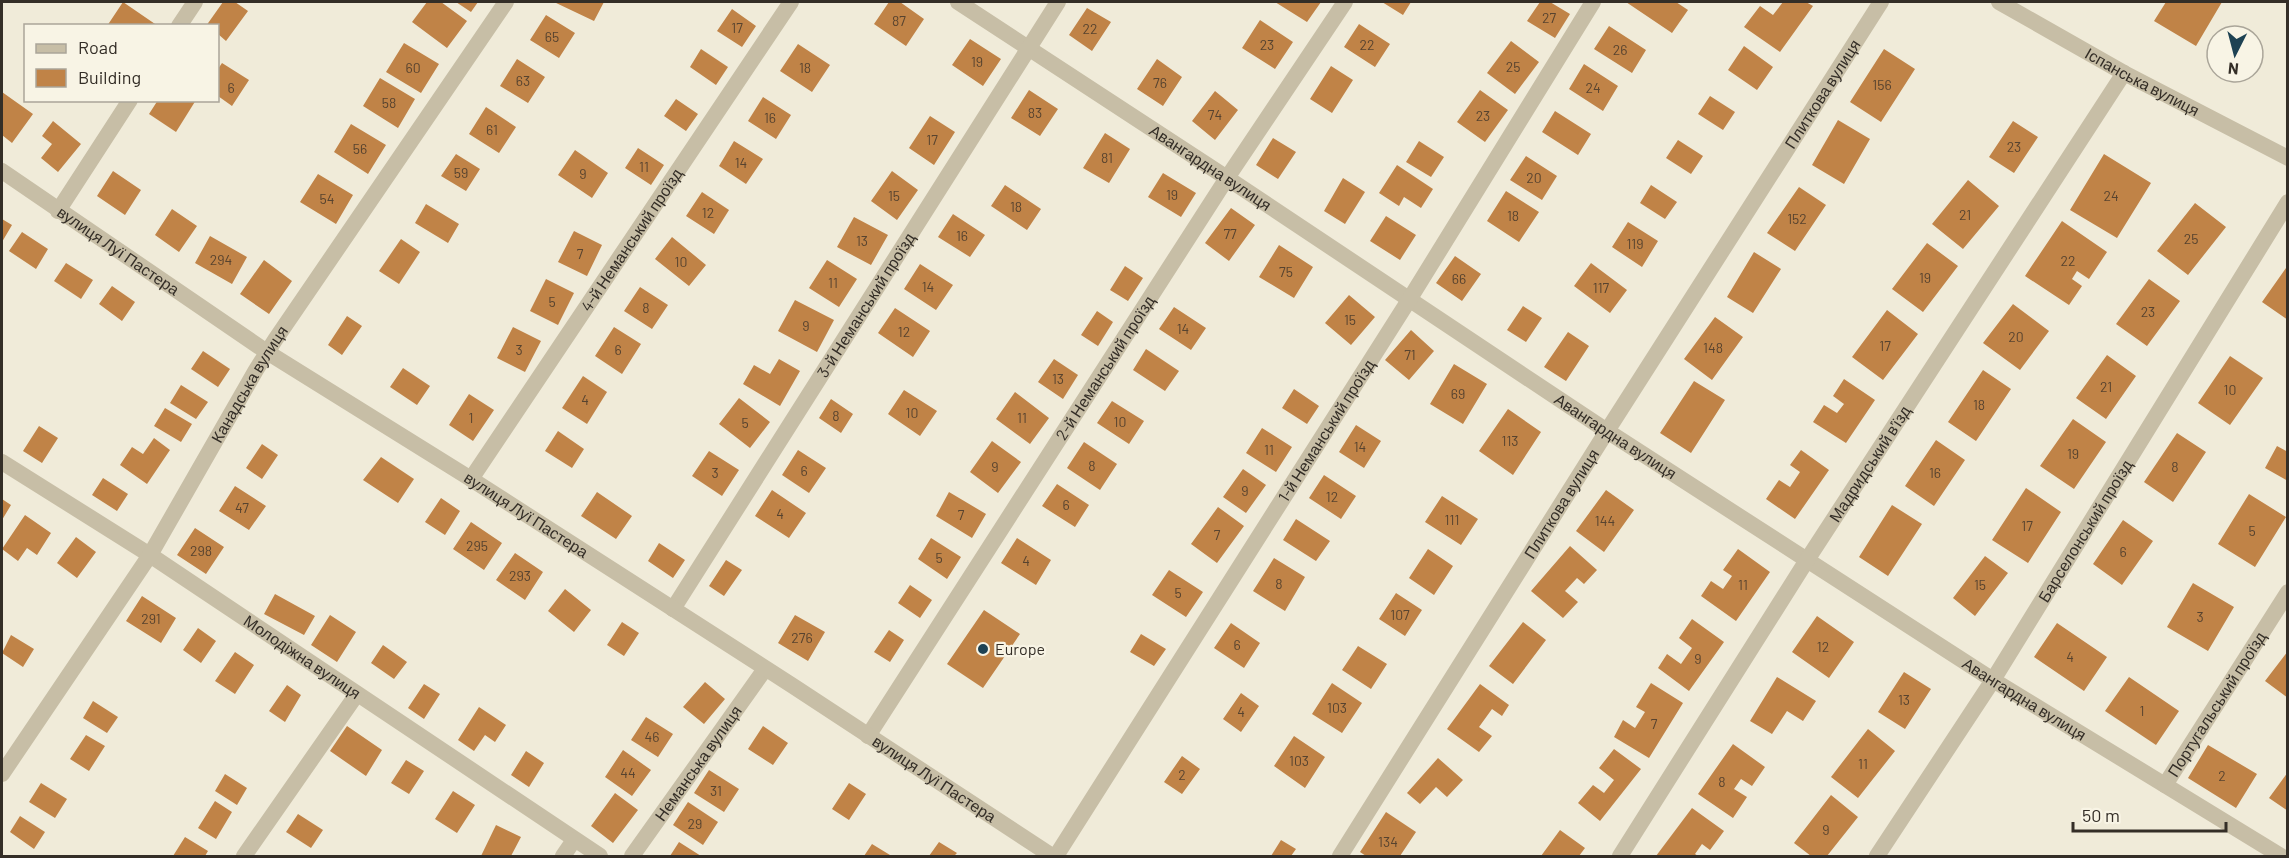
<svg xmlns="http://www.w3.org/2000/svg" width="2289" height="858" font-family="Barlow,sans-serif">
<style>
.building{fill:#c08347}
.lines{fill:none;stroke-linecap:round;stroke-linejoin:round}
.minor{stroke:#c7bea6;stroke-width:16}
.tertiary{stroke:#c7bea6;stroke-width:16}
.poi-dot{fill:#1e4253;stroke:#f8f4e5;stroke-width:2}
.labels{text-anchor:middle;stroke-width:4.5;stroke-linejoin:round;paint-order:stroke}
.number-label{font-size:14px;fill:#57432f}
.street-label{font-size:16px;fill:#342e27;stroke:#f8f4e5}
.poi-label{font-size:16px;fill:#342e27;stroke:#f8f4e5;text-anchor:start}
</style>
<rect width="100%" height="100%" fill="#f0ebd9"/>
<path class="building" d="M123,2L158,26H107Z
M223,2H235L248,11L226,41L218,34V26H206Z
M427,2H441L467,21L447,48L412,22Z
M456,2H478L471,12Z
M554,2H604L594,21Z
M889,2H900L924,19L906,46L874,24Z
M1275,2H1321L1307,22Z
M1382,2H1411L1403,15Z
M1540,2H1550L1570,14L1555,38L1527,21Z
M1626,2H1676L1688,10L1672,33Z
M1783,2H1806L1813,6L1780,52L1744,27L1760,6L1773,15Z
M2166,2H2222L2196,46L2154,21Z
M1087,8L1111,22L1092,51L1069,35Z
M732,9L756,26L742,47L717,31Z
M546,15L575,33L559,58L530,40Z
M1260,20L1293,42L1275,69L1242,48Z
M1359,24L1390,44L1375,67L1344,47Z
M1609,26L1646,50L1632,73L1594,49Z
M970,39L1001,59L983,86L952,65Z
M1511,41L1539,62L1515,94L1487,73Z
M404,43L439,64L421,93L386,72Z
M798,44L830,65L812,92L780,71Z
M1744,46L1773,67L1757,90L1728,70Z
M701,49L728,67L716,85L690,67Z
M1884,49L1915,69L1881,122L1850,102Z
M517,59L545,77L528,103L500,86Z
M1157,59L1182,77L1163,106L1137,89Z
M222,63L249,80L232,106L218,96V69Z
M1584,64L1618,86L1603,111L1569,89Z
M1331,66L1353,80L1332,113L1310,99Z
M380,78L415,99L398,128L363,106Z
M1029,90L1058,109L1040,136L1011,118Z
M1480,90L1508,110L1485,142L1457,122Z
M1215,91L1238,110L1215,140L1192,121Z
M2,92L33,114L12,143L2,135Z
M1710,96L1735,112L1723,130L1698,114Z
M763,97L791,115L776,139L748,121Z
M676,99L698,114L686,131L664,116Z
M158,100H196L176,132L149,114Z
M486,107L516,127L499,153L469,134Z
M1555,111L1591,134L1578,155L1542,132Z
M930,116L955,132L934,165L909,148Z
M1838,120L1870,139L1844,184L1812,165Z
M53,121L81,144L58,172L41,158L52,144L42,136Z
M2013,121L2038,137L2014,173L1989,157Z
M351,124L386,145L368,174L334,152Z
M1105,133L1130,149L1109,183L1083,168Z
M1273,138L1296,152L1278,179L1256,165Z
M1678,140L1703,156L1691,174L1666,158Z
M734,141L763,159L746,184L719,166Z
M1419,141L1444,157L1431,177L1406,162Z
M638,148L664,165L651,185L625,168Z
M575,150L608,173L592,198L558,175Z
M456,154L480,169L466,191L441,176Z
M2104,154L2151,183L2117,238L2070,210Z
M1526,156L1557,176L1542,200L1510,180Z
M1397,165L1433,189L1421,208L1404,197L1399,206L1379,193Z
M113,171L141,190L125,215L97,196Z
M892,171L918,190L897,220L871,201Z
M1163,173L1196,193L1181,217L1148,197Z
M318,174L353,195L336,224L300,202Z
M1343,178L1365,192L1345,224L1324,211Z
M1968,180L1999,206L1963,249L1932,224Z
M1005,185L1041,209L1027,230L991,206Z
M1651,185L1677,202L1665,219L1640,203Z
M1799,187L1826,205L1795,251L1767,233Z
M1506,191L1539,212L1519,242L1487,221Z
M702,192L729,210L714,234L686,216Z
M2195,203L2226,227L2188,275L2157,251Z
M426,204L459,224L448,243L415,223Z
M1231,208L1255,225L1229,261L1205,243Z
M172,209L197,226L179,252L155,235Z
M953,214L985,235L970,257L938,237Z
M1386,216L1416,235L1400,260L1370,241Z
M854,217L888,235L871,265L837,247Z
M2,219L12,225L2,242Z
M2062,221L2107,252L2089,279L2077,271L2072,279L2082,286L2069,305L2025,276Z
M1628,222L1658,241L1642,267L1612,247Z
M574,231L602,245L587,276L558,262Z
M22,232L48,249L36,269L9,251Z
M210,236L247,257L232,284L195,263Z
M672,237L706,265L689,286L655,259Z
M401,239L420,252L399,284L379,271Z
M1927,243L1958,266L1923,312L1892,289Z
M1279,245L1313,267L1294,298L1259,277Z
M1754,252L1781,269L1753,313L1727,297Z
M1455,256L1481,274L1462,301L1436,283Z
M264,260L292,281L269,314L240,294Z
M827,260L857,279L839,307L809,288Z
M66,263L93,280L81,299L54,281Z
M1591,263L1627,290L1610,313L1574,286Z
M920,264L953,285L936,310L904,289Z
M1125,266L1143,278L1128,301L1110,290Z
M2286,268L2288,269V320L2262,302Z
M546,279L574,293L558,325L530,311Z
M2149,279L2180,301L2147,346L2116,324Z
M112,286L135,302L122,321L99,304Z
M640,287L668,305L652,329L624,311Z
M1349,295L1375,317L1351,345L1325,323Z
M795,300L834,320L817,352L778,331Z
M2013,304L2049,331L2020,370L1983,343Z
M1523,306L1542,318L1526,342L1507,330Z
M1174,307L1206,328L1191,350L1159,329Z
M895,308L930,331L913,357L878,333Z
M1887,310L1918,334L1883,380L1852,357Z
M1097,311L1113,322L1098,346L1081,335Z
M347,316L362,326L342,355L328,345Z
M1715,317L1743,337L1712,380L1684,359Z
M513,327L541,341L525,372L497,358Z
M614,327L641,344L622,374L595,356Z
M1411,330L1434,351L1409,380L1385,360Z
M1568,332L1589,346L1566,381L1544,367Z
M1146,349L1179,371L1165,391L1133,370Z
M203,351L230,369L218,387L191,369Z
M2107,355L2136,376L2106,419L2076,398Z
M2230,356L2263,378L2230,425L2198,403Z
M779,359L800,371L780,406L743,384L754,365L770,374Z
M1054,359L1078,375L1063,399L1038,382Z
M1454,364L1487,384L1463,424L1430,404Z
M403,368L430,386L417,405L390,387Z
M1983,370L2011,389L1976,441L1948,422Z
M583,376L607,392L587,424L562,408Z
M1844,379L1875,400L1846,443L1813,422L1824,405L1837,413L1844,404L1833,396Z
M1694,381L1725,400L1691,453L1660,433Z
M181,385L208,402L196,419L170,403Z
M1294,389L1319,406L1307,424L1282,408Z
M904,390L937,411L920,436L888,414Z
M1015,392L1049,418L1030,444L996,419Z
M469,394L494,410L473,441L449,425Z
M739,398L770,422L750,448L719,424Z
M831,399L853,414L841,433L819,418Z
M1112,401L1144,421L1129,444L1097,423Z
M165,408L192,424L181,442L154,426Z
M1508,409L1541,432L1513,475L1479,451Z
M2073,419L2106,442L2074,489L2040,466Z
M1356,425L1381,441L1364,468L1339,452Z
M39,426L58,438L42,463L23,451Z
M1262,428L1292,447L1276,472L1246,453Z
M558,431L584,449L572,468L545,451Z
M2177,433L2206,452L2173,502L2144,482Z
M154,438L170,450L147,484L120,465L132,447L143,454Z
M1936,440L1965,460L1934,506L1905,486Z
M992,441L1021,462L998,493L970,472Z
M1084,442L1117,464L1100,490L1067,468Z
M262,444L278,455L262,479L246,468Z
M2277,446L2288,452V481L2265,468Z
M798,450L826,468L809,493L782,475Z
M1801,450L1829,470L1795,519L1766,499L1779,480L1790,487L1800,472L1790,465Z
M709,451L739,470L722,496L692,476Z
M381,457L414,479L398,503L363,480Z
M1243,469L1266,485L1246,513L1223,497Z
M1324,475L1356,496L1341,519L1309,498Z
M103,478L128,494L117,511L92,495Z
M1057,484L1089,505L1075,527L1042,506Z
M235,486L266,506L249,530L219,511Z
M2026,488L2061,512L2028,563L1992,540Z
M772,490L806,513L789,538L755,516Z
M1606,490L1634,510L1604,552L1576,531Z
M597,492L632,516L616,539L581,516Z
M949,492L986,514L972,538L936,516Z
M2249,494L2286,517L2255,567L2218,544Z
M1442,496L1478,519L1461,545L1425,522Z
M441,498L460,511L445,535L425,522Z
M2,499L11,505L2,520Z
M1892,505L1922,524L1888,576L1859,557Z
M1218,507L1244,526L1217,563L1191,544Z
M25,515L51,533L37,555L27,548L18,561L2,549Z
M1296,519L1330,541L1316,561L1283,540Z
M2123,520L2153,541L2122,585L2093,564Z
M471,522L502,543L484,570L453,549Z
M195,528L224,547L206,574L177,555Z
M76,537L96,552L77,578L57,563Z
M931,538L961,557L947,579L918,559Z
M1017,538L1051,560L1036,585L1001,563Z
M659,543L685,560L673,578L648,561Z
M1570,546L1597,570L1584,584L1577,578L1565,591L1578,602L1563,618L1531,591Z
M1428,549L1453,566L1434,595L1409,578Z
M1738,549L1770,572L1736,621L1701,596L1711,581L1723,589L1732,576L1723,570Z
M515,553L543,572L525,600L496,580Z
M1985,556L2008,573L1975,616L1953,598Z
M1274,558L1305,577L1285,611L1253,591Z
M726,560L742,570L724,596L709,586Z
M1169,570L1203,592L1186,617L1152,595Z
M2193,583L2234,607L2208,651L2167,627Z
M910,585L932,600L920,618L898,603Z
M565,589L591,610L574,632L548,611Z
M1396,593L1422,610L1405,636L1379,619Z
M275,594L315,616L304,635L264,614Z
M142,596L176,618L161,643L126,621Z
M984,610L1020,634L983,688L947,664Z
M330,615L356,632L337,662L311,645Z
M795,615L825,632L808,661L778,643Z
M1817,616L1854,642L1829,678L1792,652Z
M1692,619L1724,642L1689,691L1658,668L1667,654L1681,664L1692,648L1679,638Z
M622,622L639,633L624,656L607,645Z
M1523,622L1546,640L1513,684L1489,666Z
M1231,623L1260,643L1244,668L1214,648Z
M2057,623L2107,657L2084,691L2034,657Z
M198,628L216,641L201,663L183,650Z
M889,630L904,640L890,662L874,652Z
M1141,634L1166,649L1154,666L1130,652Z
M11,635L34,649L23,667L2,653Z
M383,645L407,662L394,679L371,663Z
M1358,646L1387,664L1371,689L1342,670Z
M2288,651V698L2265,681Z
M235,652L254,665L235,694L215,681Z
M1904,672L1931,689L1905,729L1878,712Z
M1777,677L1816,701L1803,721L1787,711L1772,734L1750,721Z
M2129,677L2179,711L2156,745L2105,711Z
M705,682L725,699L704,724L683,707Z
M1332,683L1362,703L1342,733L1312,714Z
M1651,683L1683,703L1649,758L1614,737L1623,720L1635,728L1645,712L1636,707Z
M424,684L440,694L424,719L408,708Z
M1480,684L1509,705L1502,716L1492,709L1479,727L1492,736L1479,752L1447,729Z
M287,685L301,695L285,722L269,711Z
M1241,693L1259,706L1241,732L1223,719Z
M93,701L118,717L107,733L83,718Z
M479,707L506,725L495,742L485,735L474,751L458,740Z
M646,717L673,734L658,757L631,740Z
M347,726L382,750L366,776L330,751Z
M763,726L788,743L773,765L748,749Z
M1868,729L1895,751L1858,798L1831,777Z
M86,735L105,746L89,771L70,759Z
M1294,736L1325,757L1305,788L1274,766Z
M1733,744L1765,767L1752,786L1741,779L1734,789L1747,797L1733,818L1698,794Z
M2208,745L2257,774L2236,808L2188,778Z
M1614,749L1641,769L1600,821L1578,803L1593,785L1604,793L1614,780L1599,768Z
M623,750L651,770L632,796L605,777Z
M526,751L544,763L529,787L511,775Z
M1182,756L1200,769L1182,794L1164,782Z
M1438,758L1463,780L1447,797L1436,787L1420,804L1407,793Z
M406,760L424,771L409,794L391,783Z
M709,770L739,789L724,812L694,793Z
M2288,772V811L2269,798Z
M225,774L247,788L237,805L215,791Z
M41,783L67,799L55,818L29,802Z
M849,783L866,794L849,820L832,809Z
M453,791L475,805L457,833L435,819Z
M615,793L638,810L613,843L591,826Z
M1831,795L1858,817L1827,856H1811L1794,843Z
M215,801L232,812L216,839L198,828Z
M688,802L718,822L703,845L673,825Z
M1692,808L1724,831L1710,850L1702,844L1695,854L1698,856H1656Z
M1386,812L1416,832L1400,856H1366L1360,852Z
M298,814L323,830L311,848L286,832Z
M20,816L45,832L34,849L10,832Z
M496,825L521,837L511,856H481Z
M1560,830L1585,848L1579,856H1541Z
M185,837L208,851L205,856H173Z
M1281,840L1296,849L1291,856H1271Z
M679,842L701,856H670Z
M939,842L957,853L954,856H929Z
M872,844L890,855L889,856H864Z"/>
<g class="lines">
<g class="minor">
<path id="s1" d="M958,2L1227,178L1607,431L1807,560L1993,680L2281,856"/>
<path id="s2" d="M1999,2L2124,73L2288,158"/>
<path d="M179,26L195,2"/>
<path d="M58,211L130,100"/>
<path id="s3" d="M2,462L150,555L600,856"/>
<path id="s4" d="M471,479L791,2"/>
<path id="s5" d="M673,609L1058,2"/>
<path id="s6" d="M868,736L1227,178L1345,2"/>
<path id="s7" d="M2,774L150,555L256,370L275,340L506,2"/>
<path id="s8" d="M2165,785L2288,592"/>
<path d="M244,856L357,694"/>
<path d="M563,856L574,840"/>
<path id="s9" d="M632,856L765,669"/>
<path id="s10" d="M1056,856L1409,300L1593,2"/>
<path id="s11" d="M1340,856L1607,431L1881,2"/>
<path id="s12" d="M1620,856L1807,560L2124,73"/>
<path id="s13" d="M1877,856L1993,680L2288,202"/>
</g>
<path class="tertiary" id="s14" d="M2,171L267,352L471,479L793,686L1052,856"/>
</g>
<circle class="poi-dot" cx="983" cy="649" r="6"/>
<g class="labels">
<g class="number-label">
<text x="1549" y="23">27</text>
<text x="899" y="26">87</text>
<text x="737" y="33">17</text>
<text x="1090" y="34">22</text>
<text x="552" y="42">65</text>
<text x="1267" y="50">23</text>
<text x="1367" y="50">22</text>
<text x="1620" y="55">26</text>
<text x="977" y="67">19</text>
<text x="1513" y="72">25</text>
<text x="413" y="73">60</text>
<text x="805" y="73">18</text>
<text x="523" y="86">63</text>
<text x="1160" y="88">76</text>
<text x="1882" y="90">156</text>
<text x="231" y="93">6</text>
<text x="1593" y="93">24</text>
<text x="389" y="108">58</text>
<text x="1035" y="118">83</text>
<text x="1215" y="120">74</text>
<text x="1483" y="121">23</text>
<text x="770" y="123">16</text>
<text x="492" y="135">61</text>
<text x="932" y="145">17</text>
<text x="2014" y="152">23</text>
<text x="360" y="154">56</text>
<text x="1107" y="163">81</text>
<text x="741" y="168">14</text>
<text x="644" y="172">11</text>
<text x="461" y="178">59</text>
<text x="583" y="179">9</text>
<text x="1534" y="183">20</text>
<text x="1172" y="200">19</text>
<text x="894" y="201">15</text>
<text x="2111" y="201">24</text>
<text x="327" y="204">54</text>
<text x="1016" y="212">18</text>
<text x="708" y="218">12</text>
<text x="1965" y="220">21</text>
<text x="1513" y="221">18</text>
<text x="1797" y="224">152</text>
<text x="1230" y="239">77</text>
<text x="962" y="241">16</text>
<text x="2191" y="244">25</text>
<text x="862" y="246">13</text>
<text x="1635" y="249">119</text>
<text x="580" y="259">7</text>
<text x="221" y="265">294</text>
<text x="2068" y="266">22</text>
<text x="681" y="267">10</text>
<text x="1286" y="277">75</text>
<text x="1925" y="283">19</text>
<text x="1459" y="284">66</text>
<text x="833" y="288">11</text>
<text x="928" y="292">14</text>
<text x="1601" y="293">117</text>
<text x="552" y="307">5</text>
<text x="646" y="313">8</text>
<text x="2148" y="317">23</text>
<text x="1350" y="325">15</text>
<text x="806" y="331">9</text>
<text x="1183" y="334">14</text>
<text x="904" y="337">12</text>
<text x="2016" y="342">20</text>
<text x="1885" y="351">17</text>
<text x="1713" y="353">148</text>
<text x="519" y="355">3</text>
<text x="618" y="355">6</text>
<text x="1410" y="360">71</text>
<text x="1058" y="384">13</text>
<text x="2106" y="392">21</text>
<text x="2230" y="395">10</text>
<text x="1458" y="399">69</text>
<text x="585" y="405">4</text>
<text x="1979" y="410">18</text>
<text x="912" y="418">10</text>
<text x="836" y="421">8</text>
<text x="471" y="423">1</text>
<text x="1022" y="423">11</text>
<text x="1120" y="427">10</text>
<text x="745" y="428">5</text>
<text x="1510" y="446">113</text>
<text x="1360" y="452">14</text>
<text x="1269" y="455">11</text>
<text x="2073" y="459">19</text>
<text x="1092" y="471">8</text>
<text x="995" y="472">9</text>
<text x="2175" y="472">8</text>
<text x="804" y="476">6</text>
<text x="715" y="478">3</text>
<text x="1935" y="478">16</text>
<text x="1245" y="496">9</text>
<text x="1332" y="502">12</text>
<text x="1066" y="510">6</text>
<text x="242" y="513">47</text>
<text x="780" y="519">4</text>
<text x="961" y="520">7</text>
<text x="1452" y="525">111</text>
<text x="1605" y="526">144</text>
<text x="2027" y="531">17</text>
<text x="2252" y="536">5</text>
<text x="1217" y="540">7</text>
<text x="477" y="551">295</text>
<text x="201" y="556">298</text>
<text x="2123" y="557">6</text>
<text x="939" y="563">5</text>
<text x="1026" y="566">4</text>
<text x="520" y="581">293</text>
<text x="1279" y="589">8</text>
<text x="1743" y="590">11</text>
<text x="1980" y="590">15</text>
<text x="1178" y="598">5</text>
<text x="1400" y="620">107</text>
<text x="2200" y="622">3</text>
<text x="151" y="624">291</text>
<text x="802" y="643">276</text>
<text x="1237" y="650">6</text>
<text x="1823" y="652">12</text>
<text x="2070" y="662">4</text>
<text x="1698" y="664">9</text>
<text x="1904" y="705">13</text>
<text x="1337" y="713">103</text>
<text x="2142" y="716">1</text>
<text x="1241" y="717">4</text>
<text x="1654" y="729">7</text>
<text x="652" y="742">46</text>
<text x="1299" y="766">103</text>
<text x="1863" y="769">11</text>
<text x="628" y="778">44</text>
<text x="1182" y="780">2</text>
<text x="2222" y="781">2</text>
<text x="1722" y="787">8</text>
<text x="716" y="796">31</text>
<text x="695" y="829">29</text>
<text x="1826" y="835">9</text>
<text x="1388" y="847">134</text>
</g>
<g class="street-label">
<text dy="6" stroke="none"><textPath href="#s2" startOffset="164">Іспанська вулиця</textPath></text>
<text dy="6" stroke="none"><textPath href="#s11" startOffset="902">Плиткова вулиця</textPath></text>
<text dy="6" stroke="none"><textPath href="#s1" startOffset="302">Авангардна вулиця</textPath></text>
<text dy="6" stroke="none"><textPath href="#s4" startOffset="288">4-й Неманський проїзд</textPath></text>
<text dy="6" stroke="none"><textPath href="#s14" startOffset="141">вулиця Луї Пастера</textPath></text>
<text dy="6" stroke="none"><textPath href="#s5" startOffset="360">3-й Неманський проїзд</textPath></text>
<text dy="6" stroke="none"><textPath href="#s6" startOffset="438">2-й Неманський проїзд</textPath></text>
<text dy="6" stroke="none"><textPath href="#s7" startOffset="462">Канадська вулиця</textPath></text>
<text dy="6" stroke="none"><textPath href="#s10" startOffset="504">1-й Неманський проїзд</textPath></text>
<text dy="6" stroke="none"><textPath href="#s1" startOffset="788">Авангардна вулиця</textPath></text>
<text dy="6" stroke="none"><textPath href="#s12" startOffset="465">Мадридський в'їзд</textPath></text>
<text dy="6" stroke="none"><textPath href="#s11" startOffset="416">Плиткова вулиця</textPath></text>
<text dy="6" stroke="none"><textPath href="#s14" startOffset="627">вулиця Луї Пастера</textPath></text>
<text dy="6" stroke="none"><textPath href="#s13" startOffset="386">Барселонський проїзд</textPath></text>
<text dy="6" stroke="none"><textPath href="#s3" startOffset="358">Молодіжна вулиця</textPath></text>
<text dy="6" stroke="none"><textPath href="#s1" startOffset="1274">Авангардна вулиця</textPath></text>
<text dy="6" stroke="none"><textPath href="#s8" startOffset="96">Португальський проїзд</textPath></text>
<text dy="6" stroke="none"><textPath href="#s9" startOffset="114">Неманська вулиця</textPath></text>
<text dy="6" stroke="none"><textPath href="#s14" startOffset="1113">вулиця Луї Пастера</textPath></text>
</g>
<g class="poi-label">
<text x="995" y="655">Europe</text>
</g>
</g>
<rect width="2289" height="858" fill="none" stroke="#342e27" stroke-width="6"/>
<rect x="24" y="24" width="195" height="78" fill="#f8f4e5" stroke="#aaa599" stroke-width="1.5"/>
<rect x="36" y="44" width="30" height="9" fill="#c7bea6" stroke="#aaa599" stroke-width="1.5"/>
<text x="78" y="54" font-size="18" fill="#342e27">Road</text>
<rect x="36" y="69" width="30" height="18" fill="#c08347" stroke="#aaa599" stroke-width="1.5"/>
<text x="78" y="84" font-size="18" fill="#342e27">Building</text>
<g transform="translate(2235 54) rotate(186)"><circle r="28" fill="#f8f4e5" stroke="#aaa599" stroke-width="1.5"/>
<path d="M0-4.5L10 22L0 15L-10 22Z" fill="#1e4253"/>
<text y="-9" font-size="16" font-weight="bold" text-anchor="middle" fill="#342e27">N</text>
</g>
<path d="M2073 822v9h153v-9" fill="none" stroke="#342e27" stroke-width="3"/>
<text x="2082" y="822" font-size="18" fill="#342e27" stroke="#f8f4e5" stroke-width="4.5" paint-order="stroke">50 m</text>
</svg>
